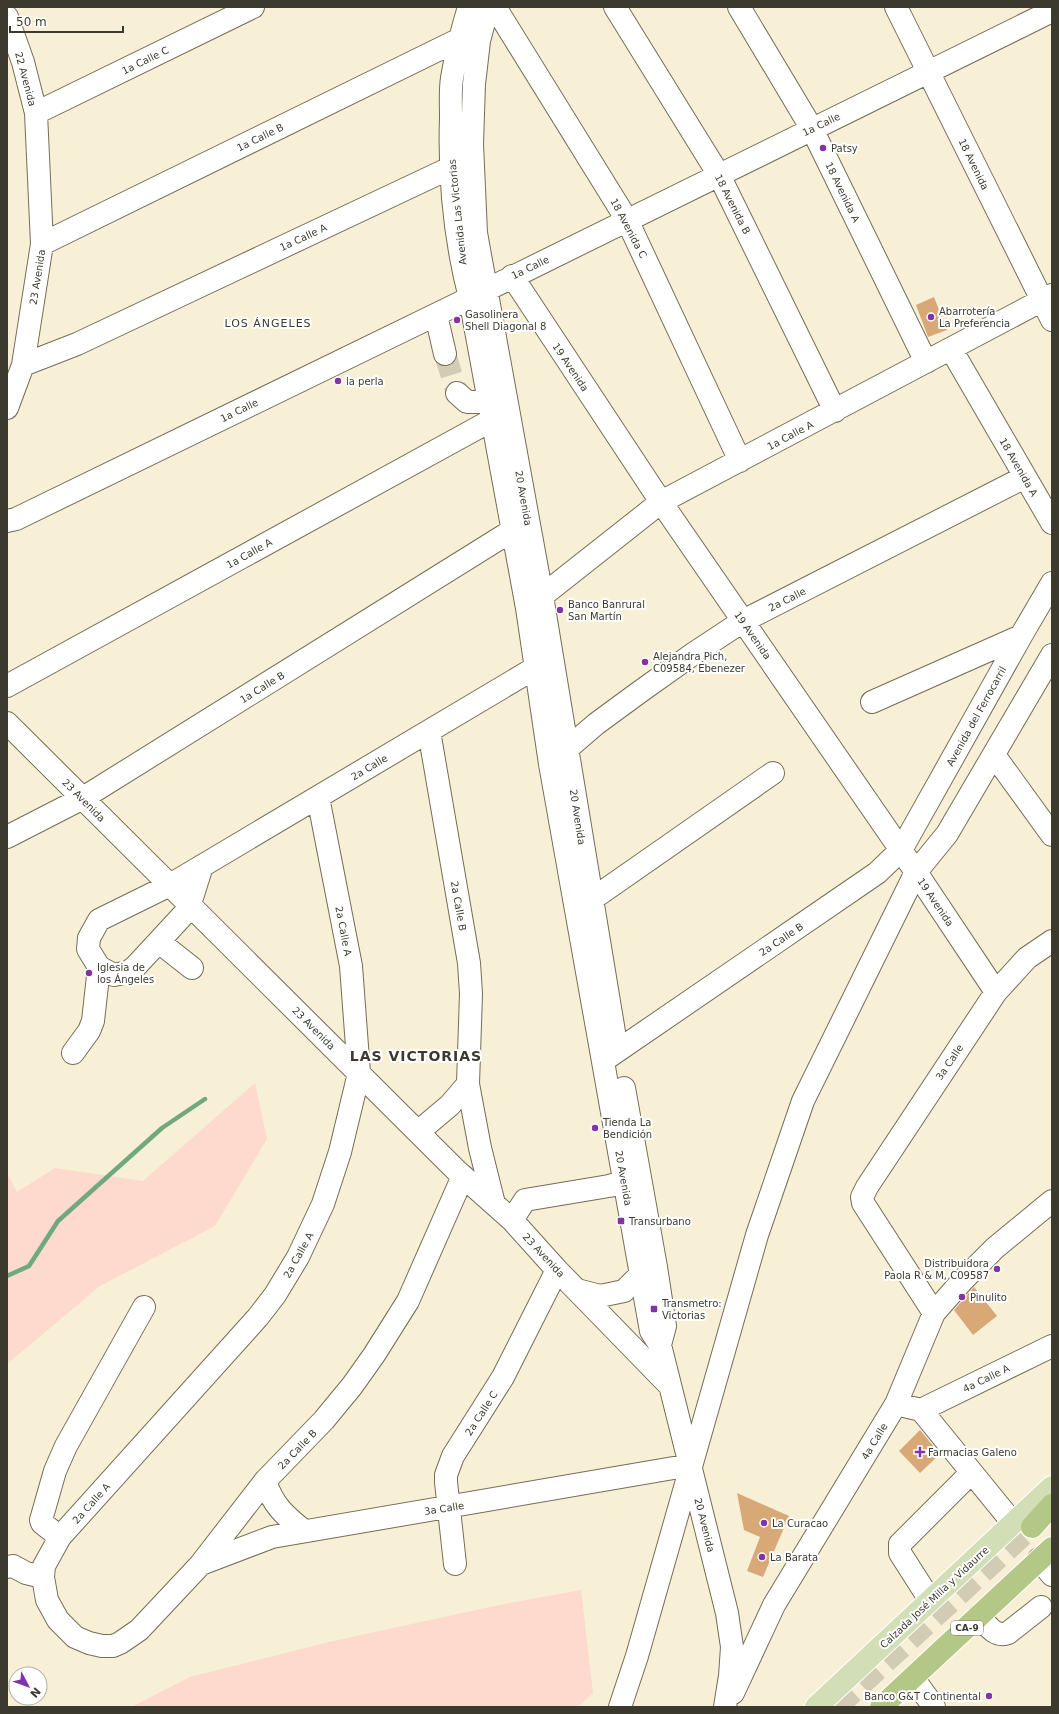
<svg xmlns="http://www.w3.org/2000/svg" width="1059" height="1714" font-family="'DejaVu Sans',sans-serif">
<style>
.green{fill:#fdd9ce}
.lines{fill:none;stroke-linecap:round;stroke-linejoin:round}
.stream{stroke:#71a97f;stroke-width:4.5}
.building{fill:#d9a877}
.minor-tunnel{stroke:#d2ccb5;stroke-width:22;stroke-dasharray:22 11;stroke-linecap:butt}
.highway-tunnel{stroke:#d2ccb5;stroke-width:22;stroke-dasharray:22 11;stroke-linecap:butt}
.minor-casing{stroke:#746d56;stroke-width:24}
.major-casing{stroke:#fff;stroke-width:24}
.highway-casing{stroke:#fff;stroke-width:24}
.minor{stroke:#fff;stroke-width:22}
.major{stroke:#d1deb6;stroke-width:22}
.highway{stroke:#b3c886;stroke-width:22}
.poi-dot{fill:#8034a5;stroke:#fff;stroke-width:1.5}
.labels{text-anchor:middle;stroke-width:4;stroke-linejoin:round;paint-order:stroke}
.shield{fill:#fff;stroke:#76756d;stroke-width:1}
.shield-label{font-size:9px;font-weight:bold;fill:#3c3a2f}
.street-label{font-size:10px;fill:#3c3a2f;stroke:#fff}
.poi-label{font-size:10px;fill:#3c3a2f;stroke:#fff;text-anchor:start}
.neighbourhood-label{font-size:11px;letter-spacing:1px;fill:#3c3a2f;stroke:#fff}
.district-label{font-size:14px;font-weight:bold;letter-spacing:1px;fill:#3c3a2f;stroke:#fff}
</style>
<rect width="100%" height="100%" fill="#f8f0d6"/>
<path class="green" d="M255,1083L267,1139L215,1226L100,1286L7,1364V1173L17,1192L55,1168L143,1181Z
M581,1590L593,1693L578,1707H131L190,1677L329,1642L499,1605Z"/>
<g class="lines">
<path class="stream" d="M7,1276L29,1266L58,1221L162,1128L205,1099"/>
</g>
<path class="building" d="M934,297L947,330L928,337L916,305Z
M974,1287L997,1316L973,1335L954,1310Z
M920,1430L940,1454L920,1473L899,1451Z
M737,1493L789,1516L763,1577L747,1571L760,1537L744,1530Z"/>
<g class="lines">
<path class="minor-tunnel" d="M445,354L457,393"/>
<path class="highway-tunnel" d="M837,1707L1032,1527"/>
<defs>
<path id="minor" d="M469,7C462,30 456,54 452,78C450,91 451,104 451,117C449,177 455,240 470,298L527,608L550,764L651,1331L660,1345L727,1613L732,1647L730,1676L725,1707
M488,7L479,41L474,84L472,144L476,233L542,596L617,1050
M495,7L627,220L740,461
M615,7L719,175L835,411
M739,7L812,129L926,362
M896,7L1052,320
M7,17L23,62L36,113L42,244L23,365L7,408
M36,113L253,7
M42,244L460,39L470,40
M512,276L661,502L916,872L996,992
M436,315L445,354
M951,349L1052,523
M23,365L77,344L450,168
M457,393L467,402H488
M7,521L16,519L470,298L1052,11
M542,596L661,502L1052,295
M7,686L492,420
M872,702L1021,636
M7,723L458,1172L512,1220L557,1270L670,1386
M429,731L469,963L471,994L468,1084L480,1148L494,1204
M567,749L596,724L641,691L693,654L743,621L1025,477
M994,755L1052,835
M318,797L351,966L359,1073L340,1152L323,1204L298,1257L275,1295L258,1317L60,1537L44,1566L43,1577L47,1600L58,1620L75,1637L89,1643L102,1646H113L120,1643L139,1630L200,1565L265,1481L324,1420L352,1386L374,1355L408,1301L463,1176
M7,837L83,798L513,530
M202,866L190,904L185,913L135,967L128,972L114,975L99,967L88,949L89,938L99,920L170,885L535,668
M591,900L773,773
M159,942L192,968
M73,1053L89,1031L93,1021L99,967
M607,1058L877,873L901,850L1021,636L1052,583
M624,1088L656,1267L665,1326L660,1345
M418,1132L450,1105L468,1084
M512,1220L525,1200L609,1186L625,1182
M577,1290L600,1296L624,1291L640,1275
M934,1313L863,1203L862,1197L867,1187L996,992L1027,958L1052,941
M896,1404L921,1410L1013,1523
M921,1410L1052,1346
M265,1481C273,1505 284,1515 304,1531
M60,1537L42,1523L41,1520L55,1471L66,1446L144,1307
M1039,1559L1052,1575
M201,1564L272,1537L691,1465
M455,1564L446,1482V1475L453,1456L503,1377L557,1270
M7,1567L13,1566L26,1573L43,1577
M930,1600L900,1553V1544L971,1473
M979,1616C987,1625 995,1638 1008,1633L1041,1607
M913,1678L934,1707
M733,1693L774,1605L896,1404L934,1313L963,1280L995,1248L1052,1201
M620,1707L637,1656L757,1235L803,1101L916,872L947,834L1052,655"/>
<path id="major" d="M816,1707L1052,1487"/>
<path id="highway" d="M1032,1527L1052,1505
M881,1707L1052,1548"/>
</defs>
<use href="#minor" class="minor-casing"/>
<use href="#major" class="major-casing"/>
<use href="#highway" class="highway-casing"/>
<use href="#minor" class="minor"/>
<use href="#major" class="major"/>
<use href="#highway" class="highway"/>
</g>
<g class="poi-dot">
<circle cx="823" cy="148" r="4"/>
<circle cx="931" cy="317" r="4"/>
<circle cx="457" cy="320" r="4"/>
<circle cx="338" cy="381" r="4"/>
<circle cx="560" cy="610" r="4"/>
<circle cx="645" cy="662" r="4"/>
<circle cx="89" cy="973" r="4"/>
<circle cx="595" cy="1128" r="4"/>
<rect x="617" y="1217" width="8" height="8" rx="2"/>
<circle cx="997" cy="1269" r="4"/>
<circle cx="962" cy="1297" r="4"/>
<rect x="650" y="1305" width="8" height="8" rx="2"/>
<path d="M918 1446h4v4h4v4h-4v4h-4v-4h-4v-4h4z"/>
<circle cx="764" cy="1523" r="4"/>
<circle cx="762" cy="1557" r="4"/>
<circle cx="989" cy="1696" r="4"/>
</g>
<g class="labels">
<rect class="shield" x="951" y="1621" width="32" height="14" rx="3"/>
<g class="shield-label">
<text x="967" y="1631">CA-9</text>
</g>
<g class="street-label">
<text transform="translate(145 60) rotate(-26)" y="4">1a Calle C</text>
<text transform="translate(26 79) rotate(75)" y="4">22 Avenida</text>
<text transform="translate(821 124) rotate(-26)" y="4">1a Calle</text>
<text transform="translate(260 137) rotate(-26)" y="4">1a Calle B</text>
<text transform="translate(974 164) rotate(64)" y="4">18 Avenida</text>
<text transform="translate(843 192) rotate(64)" y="4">18 Avenida A</text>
<text transform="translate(733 204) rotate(63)" y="4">18 Avenida B</text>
<text transform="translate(457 212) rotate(-96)" y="4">Avenida Las Victorias</text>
<text transform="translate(629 228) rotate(62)" y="4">18 Avenida C</text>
<text transform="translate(303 237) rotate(-25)" y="4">1a Calle A</text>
<text transform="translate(530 267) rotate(-26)" y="4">1a Calle</text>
<text transform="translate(37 277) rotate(-81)" y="4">23 Avenida</text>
<text transform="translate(571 367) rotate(56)" y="4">19 Avenida</text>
<text transform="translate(239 410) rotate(-26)" y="4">1a Calle</text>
<text transform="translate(790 435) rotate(-28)" y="4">1a Calle A</text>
<text transform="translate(1019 467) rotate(60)" y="4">18 Avenida A</text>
<text transform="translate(524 498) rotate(80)" y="4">20 Avenida</text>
<text transform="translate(249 553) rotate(-29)" y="4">1a Calle A</text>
<text transform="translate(787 599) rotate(-27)" y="4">2a Calle</text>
<text transform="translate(753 635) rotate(55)" y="4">19 Avenida</text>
<text transform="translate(262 687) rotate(-32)" y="4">1a Calle B</text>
<text transform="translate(976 716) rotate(-61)" y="4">Avenida del Ferrocarril</text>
<text transform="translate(369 767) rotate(-31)" y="4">2a Calle</text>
<text transform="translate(84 800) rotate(45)" y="4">23 Avenida</text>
<text transform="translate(578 817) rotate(81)" y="4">20 Avenida</text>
<text transform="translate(936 902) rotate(56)" y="4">19 Avenida</text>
<text transform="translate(459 906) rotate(80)" y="4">2a Calle B</text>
<text transform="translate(344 931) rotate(79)" y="4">2a Calle A</text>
<text transform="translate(781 939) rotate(-34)" y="4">2a Calle B</text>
<text transform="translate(314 1028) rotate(45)" y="4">23 Avenida</text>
<text transform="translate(949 1062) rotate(-56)" y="4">3a Calle</text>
<text transform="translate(624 1178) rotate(80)" y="4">20 Avenida</text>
<text transform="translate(298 1255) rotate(-61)" y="4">2a Calle A</text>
<text transform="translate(544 1255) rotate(47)" y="4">23 Avenida</text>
<text transform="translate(986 1378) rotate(-26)" y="4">4a Calle A</text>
<text transform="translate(481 1413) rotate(-57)" y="4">2a Calle C</text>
<text transform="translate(874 1441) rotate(-59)" y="4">4a Calle</text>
<text transform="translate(297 1449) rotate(-46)" y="4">2a Calle B</text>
<text transform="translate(91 1503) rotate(-48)" y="4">2a Calle A</text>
<text transform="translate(444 1508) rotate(-9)" y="4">3a Calle</text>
<text transform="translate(705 1525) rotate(76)" y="4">20 Avenida</text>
<text transform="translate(934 1597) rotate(-43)" y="4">Calzada José Milla y Vidaurre</text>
</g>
<g class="poi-label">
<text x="831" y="152">Patsy</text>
<text x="939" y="315">Abarrotería<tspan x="939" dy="12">La Preferencia</tspan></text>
<text x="465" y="318">Gasolinera<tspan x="465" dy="12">Shell Diagonal 8</tspan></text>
<text x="346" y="385">la perla</text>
<text x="568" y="608">Banco Banrural<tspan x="568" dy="12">San Martín</tspan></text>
<text x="653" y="660">Alejandra Pich,<tspan x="653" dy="12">C09584, Ebenezer</tspan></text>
<text x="97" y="971">Iglesia de<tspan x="97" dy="12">los Ángeles</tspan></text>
<text x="603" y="1126">Tienda La<tspan x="603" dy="12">Bendición</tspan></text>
<text x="629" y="1225">Transurbano</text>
<text x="989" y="1267" text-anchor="end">Distribuidora<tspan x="989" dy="12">Paola R &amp; M, C09587</tspan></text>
<text x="970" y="1301">Pinulito</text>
<text x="662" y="1307">Transmetro:<tspan x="662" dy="12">Victorias</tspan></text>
<text x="928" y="1456">Farmacias Galeno</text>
<text x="772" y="1527">La Curacao</text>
<text x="770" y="1561">La Barata</text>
<text x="981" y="1700" text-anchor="end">Banco G&amp;T Continental</text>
</g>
<g class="neighbourhood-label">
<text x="268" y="327">LOS ÁNGELES</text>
</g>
<g class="district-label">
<text x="416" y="1061">LAS VICTORIAS</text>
</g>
</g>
<rect width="1059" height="1714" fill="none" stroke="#3c3a2f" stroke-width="16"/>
<g transform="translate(28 1686) rotate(131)"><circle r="19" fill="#ffffff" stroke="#b1b0ac"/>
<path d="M0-3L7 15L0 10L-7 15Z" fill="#8034a5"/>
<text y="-6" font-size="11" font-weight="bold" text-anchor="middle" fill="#3c3a2f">N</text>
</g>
<path d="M10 26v6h113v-6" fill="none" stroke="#3c3a2f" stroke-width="2"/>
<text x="16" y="26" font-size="12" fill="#3c3a2f" stroke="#ffffff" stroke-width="3" paint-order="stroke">50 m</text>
</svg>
